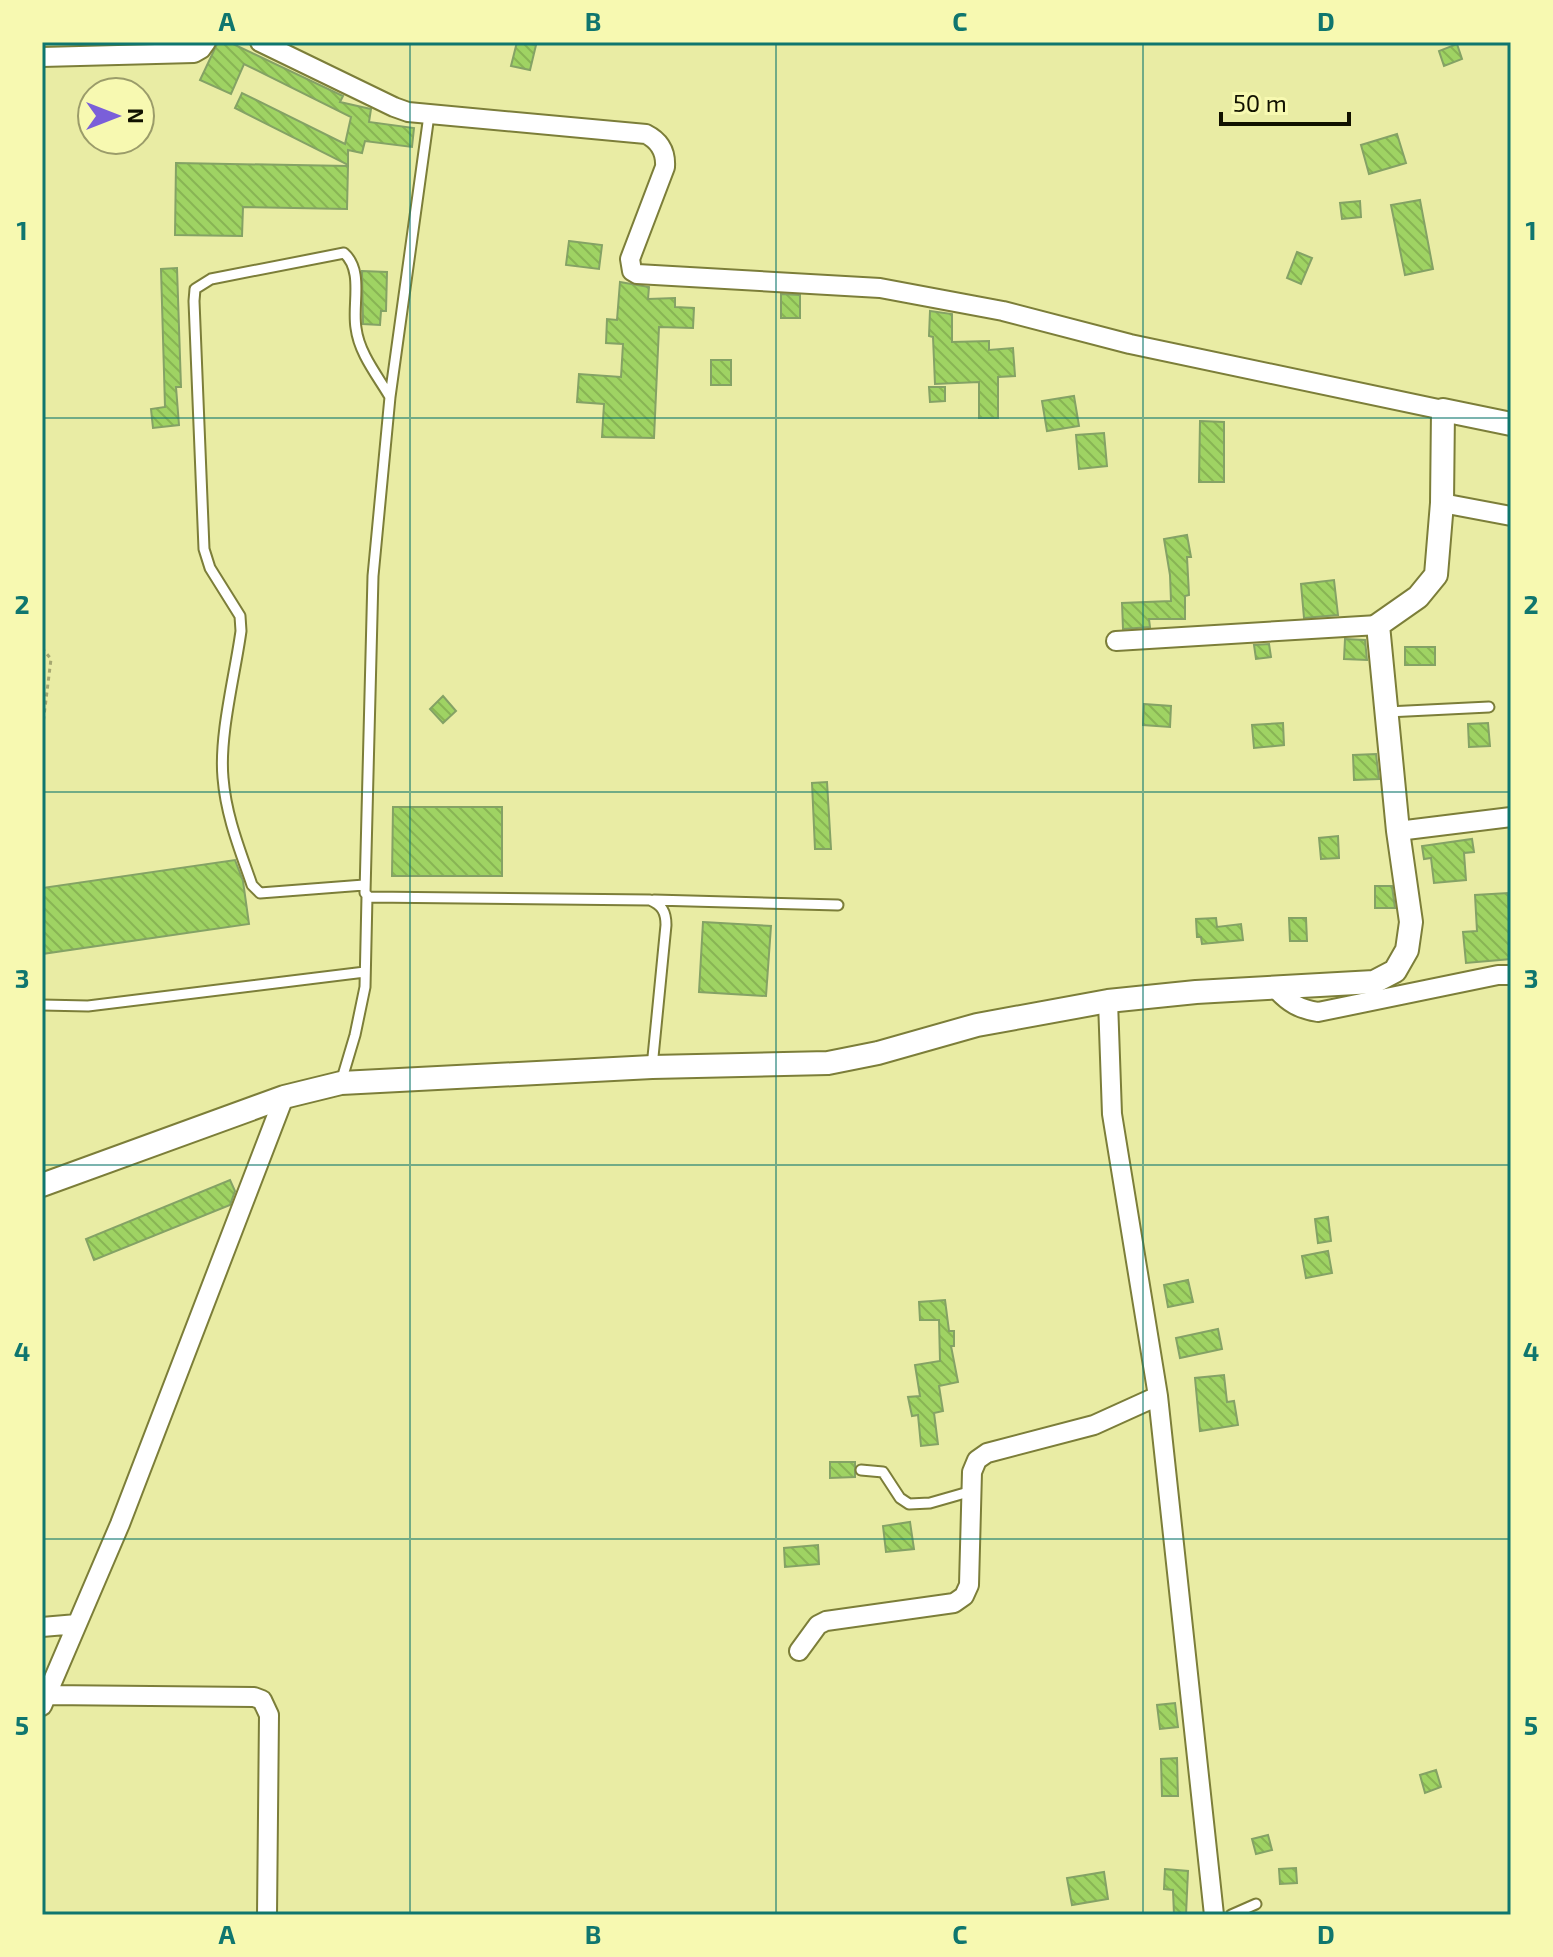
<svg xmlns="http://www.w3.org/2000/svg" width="1553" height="1957" font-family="'Exo 2',sans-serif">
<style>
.building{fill:url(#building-back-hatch);stroke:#84a265;stroke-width:2}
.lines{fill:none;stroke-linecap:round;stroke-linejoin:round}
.service-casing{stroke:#7c7e39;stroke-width:13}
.minor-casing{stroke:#7c7e39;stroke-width:22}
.tertiary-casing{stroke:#7c7e39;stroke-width:26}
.path{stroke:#a6a871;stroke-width:3;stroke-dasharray:4 4;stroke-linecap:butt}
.service{stroke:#fff;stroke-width:9}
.minor{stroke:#fff;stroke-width:18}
.tertiary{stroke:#fff;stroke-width:22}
.grid{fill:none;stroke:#0f766e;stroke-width:2;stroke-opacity:0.55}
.neatline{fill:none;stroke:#0f766e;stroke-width:3}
.grid-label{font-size:26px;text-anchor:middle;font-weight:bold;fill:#0f766e}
</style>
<defs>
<pattern id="building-back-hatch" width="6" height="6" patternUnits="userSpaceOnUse" patternTransform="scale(2)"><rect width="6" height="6" fill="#9fd363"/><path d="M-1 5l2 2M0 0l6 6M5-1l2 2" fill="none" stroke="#88b454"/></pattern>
</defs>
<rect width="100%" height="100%" fill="#e9eca4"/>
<path class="building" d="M218,42H229L343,96L340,102L371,109L369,122L414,128L412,147L365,141L362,153L348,150V165L235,108L242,93L345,144L351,117L244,64L231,94L200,80Z
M517,42L536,45L530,70L511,66Z
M1457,44L1462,59L1444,66L1439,51Z
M1397,134L1406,163L1369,174L1361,145Z
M176,163L348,166L347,209L243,207L242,236L175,235Z
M1420,200L1433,269L1405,275L1391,205Z
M1360,201L1361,217L1342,219L1340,203Z
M569,241L602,245L599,269L566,265Z
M1297,252L1312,258L1301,284L1287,278Z
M177,268L181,387H176L179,425L153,428L151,409L165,407L161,269Z
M362,271L387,272L386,311H381L380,325L363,324Z
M620,282L649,287L648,299L675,298V307L694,308L693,328L659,327L654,438L602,437L604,404L577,402L579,374L621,377L623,344L606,343L607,319L617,320Z
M781,294L800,295V318H781Z
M930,311L952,314V342L989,341V350L1013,348L1015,376L998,377V418H979V382L935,384L933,337L929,336Z
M711,360H731V385H711Z
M929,387H945V401L930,402Z
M1074,396L1079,426L1047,431L1042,401Z
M1200,421L1224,422V482H1199Z
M1104,433L1107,466L1079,469L1076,435Z
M1187,535L1191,557H1187L1189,595L1185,596V619H1149L1150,627L1123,629L1122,603L1171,601L1170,575L1164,539Z
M1334,580L1338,615L1304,618L1301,584Z
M1345,639L1365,640L1367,660L1344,659Z
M1269,644L1271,657L1256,659L1254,645Z
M1405,647H1435V665H1405Z
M443,696L456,711L443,723L430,709Z
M1144,704L1171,706L1170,727L1143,725Z
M1283,723L1284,745L1254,748L1252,725Z
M1488,723L1490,746L1469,747L1468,724Z
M1376,754L1379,779L1354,780L1353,755Z
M827,782L831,849H815L812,783Z
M393,807H502V876H392Z
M1338,836L1339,858L1321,859L1319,838Z
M1472,839L1474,852L1464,853L1466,880L1434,883L1431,858L1424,859L1422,846Z
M235,860L243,881L249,924L42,954V888Z
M1375,886H1392L1395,908H1375Z
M1508,893L1511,959L1466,963L1463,932L1477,931L1475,895Z
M1216,918L1217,927L1241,924L1243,940L1202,944L1201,937H1197L1196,919Z
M1289,918H1306L1307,941H1290Z
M703,922L771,926L766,996L699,992Z
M230,1180L235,1191L230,1205L94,1260L86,1239Z
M1328,1217L1331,1241L1318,1243L1315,1219Z
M1328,1251L1332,1273L1306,1278L1302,1256Z
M1188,1280L1193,1302L1168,1307L1164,1285Z
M945,1300L949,1331H954V1346H951L958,1382L939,1386L943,1411L934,1413L938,1444L921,1446L918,1415L912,1416L908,1397L920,1396L915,1365L940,1361L939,1320H920L919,1302Z
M1218,1329L1222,1349L1180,1358L1176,1338Z
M1224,1375L1227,1402L1234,1401L1238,1425L1200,1431L1195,1378Z
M830,1462H855V1477L830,1478Z
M910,1522L914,1549L886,1552L883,1526Z
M818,1545L819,1564L785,1567L784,1548Z
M1175,1703L1178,1727L1160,1729L1157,1705Z
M1177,1758L1178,1796H1162L1161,1759Z
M1436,1770L1441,1787L1425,1793L1420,1775Z
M1268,1835L1272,1850L1256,1854L1252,1839Z
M1296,1868L1297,1883L1280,1884L1279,1869Z
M1165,1869L1188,1871L1186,1915H1174L1173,1890L1164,1889Z
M1104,1872L1108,1899L1072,1905L1067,1878Z"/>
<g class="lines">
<defs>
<path id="service" d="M429,115L390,397L373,576L365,893L369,897L650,900C662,905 666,912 666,925L652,1067
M1387,712L1489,707
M364,885L260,893L252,885C240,850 226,816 223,778C219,735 235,675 241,631L240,616L210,568L204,549L194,301L195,289L211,279L344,253C364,271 352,304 356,328C359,353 377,375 390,397
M654,900L838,905
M42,1005L88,1006L365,972
M341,1082L355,1035L365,987L367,896
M861,1470L883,1472L900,1498L909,1504L930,1503L972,1491
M1231,1915L1256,1904"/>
<path id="minor" d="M260,42L394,107L408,112L646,134C660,141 666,152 665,167L630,259L632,271L637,274L880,288L1003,311L1130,344L1443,410
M42,57L194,53L201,49L206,42
M1442,503L1511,516
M1116,641L1378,625
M1398,831L1511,817
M1276,989C1289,1003 1299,1009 1318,1012L1498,975H1511
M1108,1001L1112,1114L1158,1396L1214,1915
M42,1627L77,1624
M799,1651L818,1625L826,1621L954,1603L964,1596L969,1585L972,1472L977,1460L987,1453L1094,1425L1158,1396
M47,1695L254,1697L262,1700L269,1715L267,1915
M42,1706L120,1524L284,1097"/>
<path id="tertiary" d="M42,1185L284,1097L341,1083L652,1067L828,1063L878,1053L977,1025L1108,1001L1196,992L1374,982L1395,971L1407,950L1411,922L1398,831L1378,625L1418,597L1436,575L1442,503L1443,410L1511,424"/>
</defs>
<use href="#service" class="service-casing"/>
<use href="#minor" class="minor-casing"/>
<use href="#tertiary" class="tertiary-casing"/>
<path class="path" d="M42,648L51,659L42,732"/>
<use href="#service" class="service"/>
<use href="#minor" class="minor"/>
<use href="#tertiary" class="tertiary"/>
</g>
<path class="grid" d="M410,42V1915M776,42V1915M1143,42V1915M42,418H1511M42,792H1511M42,1165H1511M42,1539H1511"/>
<rect width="1553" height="1957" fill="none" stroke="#f7f9b1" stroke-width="88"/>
<g transform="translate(116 116) rotate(90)"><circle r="38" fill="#f7f9b1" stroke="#9b9c6a" stroke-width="2"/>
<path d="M0-6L14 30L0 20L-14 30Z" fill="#7a5fd9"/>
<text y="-12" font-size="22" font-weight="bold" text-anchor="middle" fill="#111100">N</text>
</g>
<path d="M1221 112v12h128v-12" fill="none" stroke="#111100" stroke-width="4"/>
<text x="1233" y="112" font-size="24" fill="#111100" stroke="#f7f9b1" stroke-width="6" paint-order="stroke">50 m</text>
<rect x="44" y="44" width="1465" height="1869" class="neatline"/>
<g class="grid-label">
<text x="227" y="31">A</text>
<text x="593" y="31">B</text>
<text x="960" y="31">C</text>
<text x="1326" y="31">D</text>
<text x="22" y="240">1</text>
<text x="1531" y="240">1</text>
<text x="22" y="614">2</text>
<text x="1531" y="614">2</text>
<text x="22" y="988">3</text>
<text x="1531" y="988">3</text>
<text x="22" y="1361">4</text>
<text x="1531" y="1361">4</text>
<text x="22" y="1735">5</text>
<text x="1531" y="1735">5</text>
<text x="227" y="1944">A</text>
<text x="593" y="1944">B</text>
<text x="960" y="1944">C</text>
<text x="1326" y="1944">D</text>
</g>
</svg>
